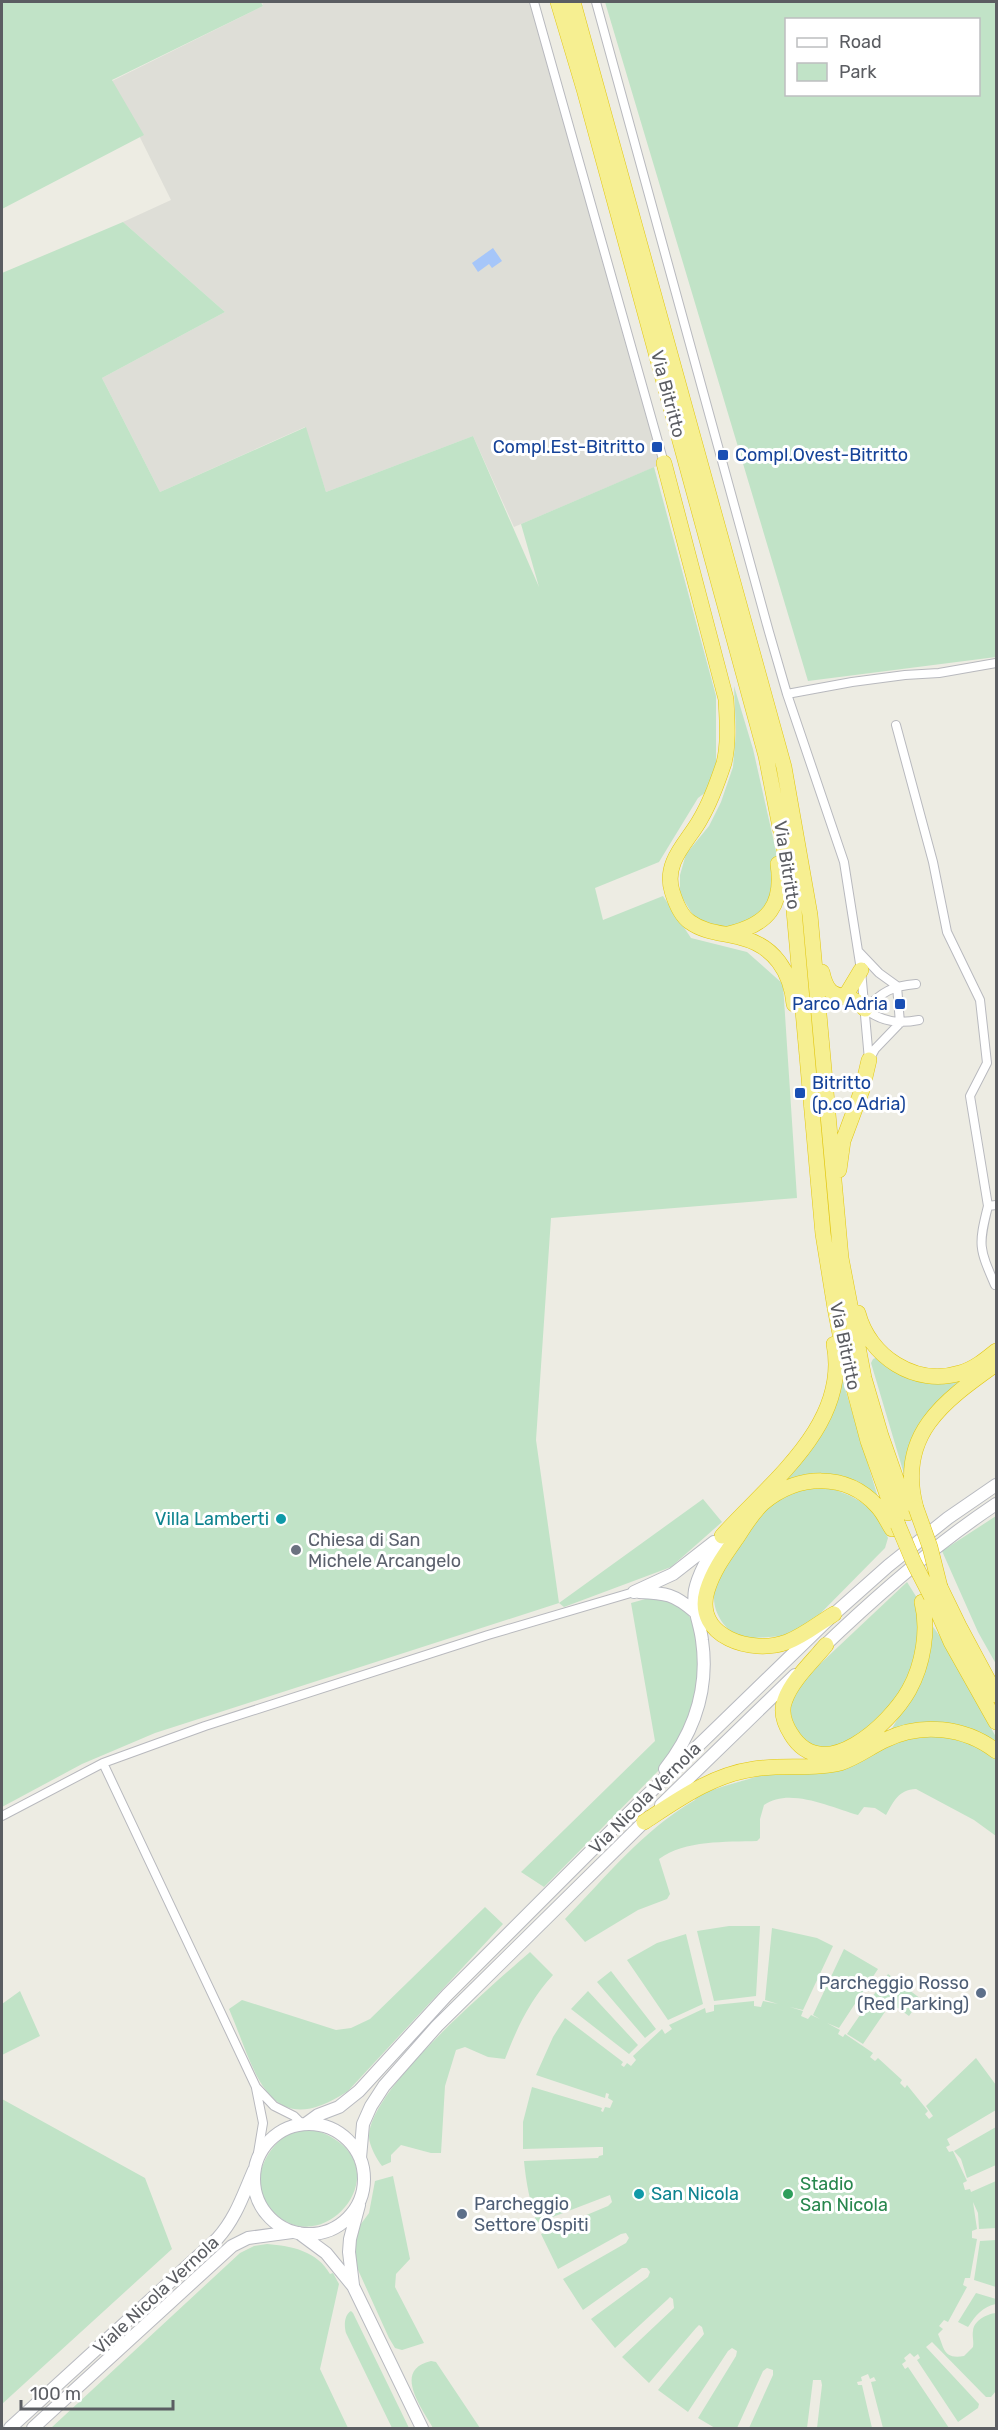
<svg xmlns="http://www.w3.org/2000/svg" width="998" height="2430" font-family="Rubik,sans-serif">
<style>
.industrial{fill:#deded7}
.green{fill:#c1e3c7;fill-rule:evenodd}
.water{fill:#a6c6f9}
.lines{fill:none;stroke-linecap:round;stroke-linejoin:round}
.street-casing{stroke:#b8b9be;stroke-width:10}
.secondary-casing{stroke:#b8bac0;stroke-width:14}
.highway-casing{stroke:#e1c60f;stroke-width:16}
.street{stroke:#fff;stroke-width:8}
.secondary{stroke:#fff;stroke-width:12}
.highway{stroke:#f6ef91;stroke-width:15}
.highway-bridge-casing{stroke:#e1c60f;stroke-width:16;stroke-linecap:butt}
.highway-bridge{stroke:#f6ef91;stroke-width:15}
.transit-dot{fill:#1a4fb4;stroke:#fff;stroke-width:2}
.culture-dot{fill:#0f9aa8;stroke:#fff;stroke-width:2}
.worship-dot{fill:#6b7280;stroke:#fff;stroke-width:2}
.service-dot{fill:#5c6f8a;stroke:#fff;stroke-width:2}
.leisure-dot{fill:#2e9e5b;stroke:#fff;stroke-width:2}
.labels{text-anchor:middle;stroke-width:6;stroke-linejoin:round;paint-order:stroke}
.street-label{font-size:18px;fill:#5b5d62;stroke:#fff}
.transit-label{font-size:18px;fill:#164399;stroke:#fff;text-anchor:end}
.culture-label{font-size:18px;fill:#0d838f;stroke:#fff;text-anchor:end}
.worship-label{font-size:18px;fill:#5b616d;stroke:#fff;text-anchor:start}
.service-label{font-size:18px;fill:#4e5e75;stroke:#fff;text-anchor:end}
.leisure-label{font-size:18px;fill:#27864d;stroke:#fff;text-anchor:start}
</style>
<rect width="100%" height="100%" fill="#edece3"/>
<path class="industrial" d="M262,2H532L664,463L514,527L473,436L326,492L305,427L160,492L102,378L225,312L123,222L171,200L112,81L263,6Z"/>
<path class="green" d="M2,2H261L263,6L112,80L144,135L2,209Z
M605,2H996V657L808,681ZM786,20H978V94H786Z
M123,222L225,312L102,378L160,492L306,427L326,492L473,436L539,587L521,524L654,467L716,696V765L710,789L698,798L659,862L595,888L603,920L663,896L691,938L747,952L783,984L797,1198L551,1218L536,1440L559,1603L703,1499L722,1522L671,1567L564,1607L559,1603L155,1733L82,1764L2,1807V273Z
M734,686L753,749L776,851L781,881L774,908L725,935L694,917L680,894V875L686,854L709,826L721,802L733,767L736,732Z
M878,1357L902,1375L983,1366L941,1400L908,1479L904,1474L871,1363L873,1359Z
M842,1378L879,1501L861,1487L787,1481L785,1479Z
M815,1483C850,1495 873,1500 888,1538L885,1548L811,1623L784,1636L739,1639C726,1629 714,1615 714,1598C713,1573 760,1509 781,1496C791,1490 805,1487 815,1483Z
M996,1516V1664L978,1632L942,1551Z
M907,1582L924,1609L919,1662L899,1702L838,1752L805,1743C787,1714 785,1707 804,1679Z
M649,1598H666L686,1611L692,1621L701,1663L688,1727L664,1765L544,1887L521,1872L655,1741L631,1603Z
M931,1624L944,1642L996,1737V1744L891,1730L901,1713Z
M928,1732L996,1751V1836L974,1820L916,1789C898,1790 894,1801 886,1815L875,1808L864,1807L858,1815C830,1807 789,1787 764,1805L760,1819V1838L757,1841C726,1842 685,1840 659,1859L670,1894L667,1899L638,1910L585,1942L565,1919C606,1877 643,1830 695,1800L697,1795C773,1769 851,1755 928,1732Z
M485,1907L503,1924L348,2091C267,2145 255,2069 229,2009L242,2000L336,2030L351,2028L370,2019Z
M729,1926H760L756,1996L714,2001L697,1931Z
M772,1928L817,1938L833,1946L803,2010L790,2007L803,2011L801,2016L808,2019L811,2015L820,2019L813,2015L844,1949L878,1969L839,2028L827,2023L840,2030L838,2034L843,2037L845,2034L873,2053L870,2057L875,2061L878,2058L902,2080L900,2083L905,2088L907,2085L928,2111L925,2114L929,2119L933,2116L926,2106L976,2058L996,2085V2110L947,2139L950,2145L946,2147L949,2152L953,2151L967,2181L963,2183L965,2190L970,2189L971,2192L996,2181V2228L979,2229L978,2213L973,2202L977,2229L972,2231V2238L977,2239L970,2278H965L963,2285L967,2287L948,2322L944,2320L939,2326L943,2329L938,2334C944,2347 943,2360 964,2356L973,2347C974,2341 972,2336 973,2331C974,2320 987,2314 996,2313V2391L991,2397H986L932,2342L926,2347L979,2404L978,2408L958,2422L917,2360L920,2358L918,2354L914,2357L910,2353L904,2358L906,2361L902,2364L905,2369L908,2367L949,2428H883L871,2382L876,2381L874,2377L870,2379L868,2374L861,2377L862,2381L857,2382L858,2385H862L872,2428H817L822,2385L821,2380H813L807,2428H749L773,2375V2370L767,2368L763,2371L737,2428H715L698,2418L736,2356L737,2351L732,2348L728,2351L688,2412L658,2390L704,2334L702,2327L699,2325L696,2328L649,2383L622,2357L674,2308L673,2299L670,2297L667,2300L615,2348L591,2319L648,2277L650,2272L647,2268H642L583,2310L563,2279L626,2243L629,2238L626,2233L621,2234L558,2269L541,2234L608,2206L612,2202L610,2195L537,2223C530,2202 526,2183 524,2161L598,2158L599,2156L603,2155V2147H599L523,2149V2122L532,2087L602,2108L601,2111L603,2112L605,2107L610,2108L613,2101L608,2098L609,2094L606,2093L605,2098L536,2075L553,2037L565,2018L623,2062L621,2065L624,2067L627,2063L631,2066L636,2060L633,2056L662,2029L665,2034L672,2029L669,2025L705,2008L706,2013L714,2011V2005L754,2001V2006L761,2007L763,2001L778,2004L765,2000Z
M686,1934L703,2004L668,2020L627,1960L657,1943Z
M530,1952L553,1975C530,2000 517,2028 505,2059L488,2057L465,2047L456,2050L445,2086L441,2153H431L401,2145L391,2155V2162L382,2166C377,2160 369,2145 369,2137C368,2090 494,1984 530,1952Z
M611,1971L656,2029L645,2038L597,1982Z
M888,1974L921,1999L909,2016L891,2003L863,2044L847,2034Z
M20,1991L40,2036L2,2055V2004Z
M588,1991L638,2045L629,2054L571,2009Z
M2,2099L145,2178L172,2249L2,2404Z
M996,2127V2165L967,2178L961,2159L954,2151Z
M308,2128C417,2157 318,2277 266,2203C250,2180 267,2146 290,2133C295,2131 302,2130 308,2128Z
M393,2176L410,2259L396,2274L395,2287L424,2343L402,2350L395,2348L389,2338L354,2261L353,2242L358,2228L369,2213L375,2181Z
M996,2240V2287L974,2280L980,2241Z
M267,2244C292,2246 317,2251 330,2274L333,2273L339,2284L320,2369L348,2428H51L240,2253L254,2246Z
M976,2293L996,2299V2304C982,2307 976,2315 968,2327L958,2322Z
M351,2311L353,2313L409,2428H392L346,2333C344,2326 344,2315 351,2311Z
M431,2361L436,2362L480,2428H433C422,2408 392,2370 431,2361Z"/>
<path class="water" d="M493,248L502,261L492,268L489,264L478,272L472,263Z"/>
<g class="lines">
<defs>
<path id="street" d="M534,2L664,463
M596,2L769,632L787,694L844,862L861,970L869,1060
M787,694L852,682L905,675L939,673L996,663
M896,725L933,862L947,932L980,1000L987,1063L970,1096L988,1206
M859,952L879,973L897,986
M897,986L900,1023
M865,1009C882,992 892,986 916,984
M865,1009C882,1022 899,1024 919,1020
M869,1060L875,1049L900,1023
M995,1285C979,1248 978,1246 988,1206L996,1205
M103,1763L256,2087L274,2106L294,2116L302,2124
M2,1816L103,1763L205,1726L488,1635L634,1592
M256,2088L263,2123L257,2159"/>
<path id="secondary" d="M634,1592L673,1574L714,1542
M639,1592C666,1593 674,1594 695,1612
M820,1650C875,1597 933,1546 996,1504
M665,1769C694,1732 709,1688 702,1640C700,1623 692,1608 695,1590C699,1571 711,1552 722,1536
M661,1805L795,1675
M307,2123L318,2115L339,2107L359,2091L447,1995L637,1805L834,1614L888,1566L948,1518L996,1485
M254 2179a55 55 0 1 1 110 0a55 55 0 1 1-110 0Z
M360,2158L363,2124L371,2106L384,2086L437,2026L649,1817
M299,2233L326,2253L353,2286L422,2428
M353,2285L349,2252L350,2239L359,2205
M10,2428L217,2239C236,2218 243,2195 254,2170
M33,2428L232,2246L248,2238L292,2232"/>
<path id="highway" d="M558,2L584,89L766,756L792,888L823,1234L835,1308L842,1344L868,1441L898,1525
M573,2L784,767L810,915L841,1258L864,1378L881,1436L908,1513
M664,463L726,699C727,719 729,743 724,763C718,781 711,801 701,818C689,841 663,861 672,891C675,901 681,916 690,922C705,933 725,933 742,938C774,946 791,972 794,1004
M728,934C768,925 784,905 778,864
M822,972C830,1008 845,986 865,1009
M846,995L861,970
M839,1170L843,1141L862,1090L869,1060
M858,1313C869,1356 915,1387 960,1373C974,1369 985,1360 996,1351
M916,1508C896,1435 944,1401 996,1364
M722,1536C769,1483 850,1425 834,1344
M940,1587L959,1626L996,1695
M931,1596L951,1642L996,1722
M834,1614C819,1623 803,1636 787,1642C752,1655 694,1637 707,1591C713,1571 724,1556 736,1539C744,1527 752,1513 763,1503C798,1474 846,1472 877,1506C883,1512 887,1521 892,1529
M826,1645C813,1661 792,1680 785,1700C780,1712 784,1723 791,1734C823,1787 890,1724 909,1690C923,1665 929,1630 922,1602
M644,1822C679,1799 712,1775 754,1769C783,1764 812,1770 840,1763C856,1758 870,1747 885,1740C921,1722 965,1727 996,1751"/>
</defs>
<use href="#street" class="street-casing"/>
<use href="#secondary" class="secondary-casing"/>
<use href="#highway" class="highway-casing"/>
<use href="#street" class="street"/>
<use href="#secondary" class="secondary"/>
<use href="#highway" class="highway"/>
<defs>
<path id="highway-bridge" d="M916,1508L930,1547L940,1587
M898,1525L914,1563L931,1596"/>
</defs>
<use href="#highway-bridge" class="highway-bridge-casing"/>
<use href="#highway-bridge" class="highway-bridge"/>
</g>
<g class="transit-dot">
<rect x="651" y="441" width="12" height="12" rx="3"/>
<rect x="717" y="449" width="12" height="12" rx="3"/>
<rect x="894" y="998" width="12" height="12" rx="3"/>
<rect x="794" y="1087" width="12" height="12" rx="3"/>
</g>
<g class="culture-dot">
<circle cx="281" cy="1519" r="6"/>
<circle cx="639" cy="2194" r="6"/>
</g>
<circle class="worship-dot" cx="296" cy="1550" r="6"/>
<g class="service-dot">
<circle cx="981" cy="1993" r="6"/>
<circle cx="462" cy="2214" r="6"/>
</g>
<circle class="leisure-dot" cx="788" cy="2194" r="6"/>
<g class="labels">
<g class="street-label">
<text transform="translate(668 394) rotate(75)" y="6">Via Bitritto</text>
<text transform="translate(787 865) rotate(81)" y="6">Via Bitritto</text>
<text transform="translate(845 1346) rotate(78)" y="6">Via Bitritto</text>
<text transform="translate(645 1798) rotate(-45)" y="6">Via Nicola Vernola</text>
<text transform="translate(156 2295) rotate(-43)" y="6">Viale Nicola Vernola</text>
</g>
<g class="transit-label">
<text x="645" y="453">Compl.Est-Bitritto</text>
<text x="735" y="461" text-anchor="start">Compl.Ovest-Bitritto</text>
<text x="888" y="1010">Parco Adria</text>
<text x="812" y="1089" text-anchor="start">Bitritto<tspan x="812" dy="21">(p.co Adria)</tspan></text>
</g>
<g class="culture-label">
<text x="269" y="1525">Villa Lamberti</text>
<text x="651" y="2200" text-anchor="start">San Nicola</text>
</g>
<g class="worship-label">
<text x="308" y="1546">Chiesa di San<tspan x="308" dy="21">Michele Arcangelo</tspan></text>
</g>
<g class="service-label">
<text x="969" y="1989">Parcheggio Rosso<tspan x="969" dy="21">(Red Parking)</tspan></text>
<text x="474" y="2210" text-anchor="start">Parcheggio<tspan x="474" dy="21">Settore Ospiti</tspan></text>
</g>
<g class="leisure-label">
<text x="800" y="2190">Stadio<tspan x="800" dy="21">San Nicola</tspan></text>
</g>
</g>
<rect width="998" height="2430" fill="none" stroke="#5b5d62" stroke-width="6"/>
<rect x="785" y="18" width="195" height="78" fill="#ffffff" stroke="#bdbec0" stroke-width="1.5"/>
<rect x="797" y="38" width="30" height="9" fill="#ffffff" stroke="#bdbec0" stroke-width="1.5"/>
<text x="839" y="48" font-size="18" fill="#5b5d62">Road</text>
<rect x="797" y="63" width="30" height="18" fill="#c1e3c7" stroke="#bdbec0" stroke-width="1.5"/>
<text x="839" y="78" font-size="18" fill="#5b5d62">Park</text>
<path d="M21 2400v9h152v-9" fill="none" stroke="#5b5d62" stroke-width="3"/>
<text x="30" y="2400" font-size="18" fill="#5b5d62" stroke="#ffffff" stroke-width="4.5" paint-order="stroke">100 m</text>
</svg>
